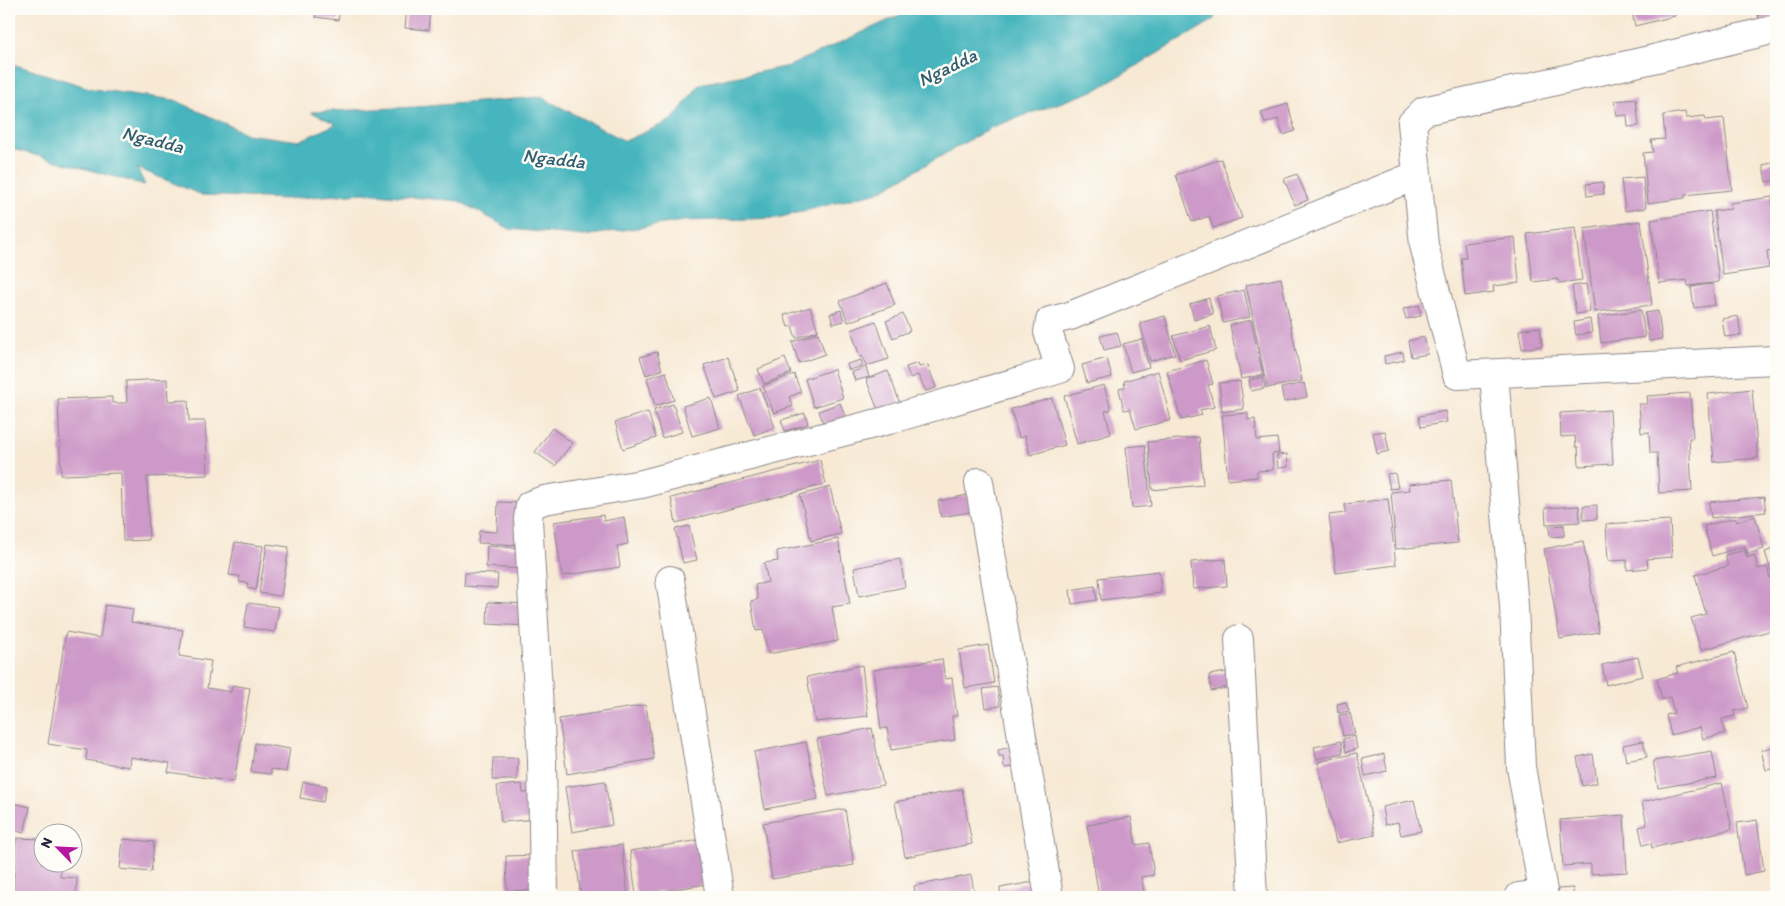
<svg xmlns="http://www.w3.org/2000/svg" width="1785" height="906" font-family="Itim,sans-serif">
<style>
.water{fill:#46b5bd;stroke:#346c7c}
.building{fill:#cd99c8}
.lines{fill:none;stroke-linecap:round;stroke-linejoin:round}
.minor-casing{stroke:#8c8688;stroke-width:30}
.minor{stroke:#fff;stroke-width:28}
.labels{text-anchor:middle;stroke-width:5;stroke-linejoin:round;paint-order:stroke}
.water-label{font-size:19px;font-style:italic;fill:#305d6f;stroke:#fdfcf7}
</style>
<rect width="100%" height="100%" fill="#fdfcf7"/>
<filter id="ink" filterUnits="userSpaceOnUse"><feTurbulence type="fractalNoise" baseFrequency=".02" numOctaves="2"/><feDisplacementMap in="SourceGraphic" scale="10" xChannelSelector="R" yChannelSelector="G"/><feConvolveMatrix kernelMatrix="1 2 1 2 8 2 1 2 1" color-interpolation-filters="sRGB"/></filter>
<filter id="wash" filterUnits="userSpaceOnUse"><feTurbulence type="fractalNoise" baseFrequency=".0096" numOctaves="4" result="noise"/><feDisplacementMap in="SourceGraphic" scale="20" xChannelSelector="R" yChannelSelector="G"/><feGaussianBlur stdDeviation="1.12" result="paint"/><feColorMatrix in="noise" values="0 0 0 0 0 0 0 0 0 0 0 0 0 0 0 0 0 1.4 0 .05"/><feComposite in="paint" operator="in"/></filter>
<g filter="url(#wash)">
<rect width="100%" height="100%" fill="#f7e9d4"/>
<path class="water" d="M913,9H1220L1212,21L1096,90L992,127L878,192L777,218L683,221L584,236L510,229L459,201L363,193L284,199L202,195L137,168L145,185L9,148V63L93,89L175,100L247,134L299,141L336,124L311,112L416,107L541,97L625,141L672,120L700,84L789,66Z"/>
<g id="blocks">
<path class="building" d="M317,9H340L338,20L315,17Z
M407,9H431L429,30L405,28Z
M1631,9H1674L1675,16L1635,26Z
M1758,9H1775L1776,18L1759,20Z
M1636,99L1639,126L1628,127L1627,115L1617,116L1615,101Z
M1288,104L1295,131L1283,135L1278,119L1265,123L1261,112Z
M1685,112L1686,118L1705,116L1706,120L1724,118L1732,190L1685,195V198L1648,203L1643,153L1653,152L1651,140L1665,139L1663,115Z
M1221,159L1242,218L1213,228L1209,216L1192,222L1176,175Z
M1776,162V184H1775V180L1766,182L1763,165Z
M1297,174L1308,200L1295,205L1284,179Z
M1643,177L1646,208L1625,211L1621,179Z
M1603,182L1604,194L1587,196L1586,184Z
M1772,197L1776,249L1767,251L1769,268L1723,275L1714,211L1731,209L1730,203Z
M1710,211L1719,282L1688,286L1687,280L1659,283L1651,220Z
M1641,221L1652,305L1595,312L1584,229Z
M1575,228L1582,280L1559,283L1558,279L1533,282L1527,234Z
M1515,237L1519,283L1493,286L1494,292L1465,296L1461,258H1466L1464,243Z
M1281,278L1302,381L1267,388L1246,285Z
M887,283L895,305L848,322L840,301Z
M1586,284L1590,312L1576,314L1572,286Z
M1712,284L1715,305L1694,308L1691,287Z
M1244,290L1250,317L1223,323L1217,296Z
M1209,298L1213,314L1194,320L1190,304Z
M1419,305L1421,316L1406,319L1403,309Z
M810,307L818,331L796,338L792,326L788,327L784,315Z
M841,310L844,321L833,324L830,314Z
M1641,310L1645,337L1601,343L1598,316Z
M1658,311L1662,339L1649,341L1645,313Z
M903,314L910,331L893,338L886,321Z
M1165,316L1175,354L1150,361L1140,323Z
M1738,316L1741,335L1725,337L1722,319Z
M1590,319L1592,333L1576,335L1574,322Z
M1251,320L1263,375L1241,379L1230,325Z
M876,321L889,359L866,366L862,356L860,357L851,330Z
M1210,326L1216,350L1180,360L1173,336Z
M1540,327L1542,346L1522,349L1519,330Z
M1117,332L1121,346L1104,350L1100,336Z
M818,333L825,354L799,363L792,342Z
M1424,337L1428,354L1411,357L1408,341Z
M1142,339L1149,367L1131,372L1123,344Z
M657,352L662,370L646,375L640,357Z
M1403,352L1404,360L1385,364L1384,356Z
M728,357L740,391L716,399L704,365Z
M785,358L791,373L764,384L758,369Z
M1107,358L1112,377L1087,383L1082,365Z
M861,360L863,366L849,370L847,364Z
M1206,360L1213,384L1208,385L1214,407L1200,410L1202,415L1181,420L1167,371Z
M918,363L919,367L928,365L936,388L926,391L918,375L910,378L906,367Z
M866,367L869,377L855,381L852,372Z
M834,369L843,398L814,407L805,379Z
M888,371L902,409L881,418L866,379Z
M1158,371L1171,420L1136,429L1130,409L1124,410L1119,389L1125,387L1124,381Z
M666,372L674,400L655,406L647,378Z
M794,374L801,392L789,397L793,406L774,413L763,386Z
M1263,377L1265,388L1251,391L1249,380Z
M167,379L168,401L188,400L189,421H205L208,475L147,477L149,540L123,541L121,473L61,475L58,399L112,397V403H127L126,381Z
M1240,381L1244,409L1222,412L1219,383Z
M1304,383L1307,397L1284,402L1281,388Z
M1104,385L1111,410L1105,411L1111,434L1077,444L1064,396Z
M760,388L775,427L754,435L739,396Z
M1752,389L1758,458L1714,462L1708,394Z
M1690,393L1693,438H1689L1692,491L1659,493L1657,453H1650L1649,432L1641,433L1639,404H1648L1647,396Z
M711,398L720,428L692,436L683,406Z
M1052,398L1065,445L1030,455L1025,436L1019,438L1011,409Z
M840,403L848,423L826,431L819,411Z
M673,404L682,432L662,438L654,410Z
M1610,410L1613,464L1579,466L1578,447H1576L1575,436L1561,437L1560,413Z
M1445,411L1447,422L1421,427L1419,416Z
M648,412L656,438L623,449L615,422Z
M805,413L808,424L785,431L781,420Z
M1248,413V420L1255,419L1257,440L1277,438L1279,453L1272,454L1273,470L1257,471V477L1228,480L1222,415Z
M552,428L572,443L555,466L535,452Z
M1385,431L1389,451L1377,454L1373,433Z
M1199,437L1203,485L1152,490L1148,442Z
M1145,445L1151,506L1132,508L1126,447Z
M1287,454L1288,467L1278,468L1277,455Z
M820,460L826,484L676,523L671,498Z
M1395,473L1398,488L1390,489L1387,474Z
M1451,480L1458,543L1396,549L1391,492L1410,490L1409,484Z
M830,487L841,534L811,541L800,495Z
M968,495L971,512L941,517L938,501Z
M1764,497L1766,512L1711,518L1709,502Z
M1388,499L1396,565L1336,573L1329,515L1345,513V504Z
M498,502L524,503L522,545L478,543L479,531L497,532Z
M1597,505V519L1583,520V506Z
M1579,506L1580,522L1546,524L1545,508Z
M603,515L604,521L624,517L628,544L617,546L620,567L562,576L554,522Z
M1755,516L1764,549L1747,554L1745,546L1712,556L1704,526L1735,518L1737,522Z
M1670,520L1672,557L1647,559L1648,568L1627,570V560L1608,561L1606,524Z
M1564,525V536L1550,537L1549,526Z
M689,526L697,560L683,563L675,529Z
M838,539L850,604L832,607L838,641L768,654L763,630L756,631L751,601L758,599L755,585L768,582L764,563L778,561L777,551Z
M1583,541L1599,632L1560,639L1544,549Z
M235,542L263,546L256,590L247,588L248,583L239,582L240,576L229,575Z
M267,544L289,547L281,596L259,593Z
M487,546L524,548L523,569L486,567Z
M1773,549L1776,558V576L1773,577L1765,552Z
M1745,550L1747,558L1754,555L1758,569L1767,567L1770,578L1773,577L1776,588V629L1701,650L1691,618L1706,614L1695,575L1728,566L1725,555Z
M900,559L905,587L859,596L854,568Z
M1225,559L1227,586L1193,589L1191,562Z
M1159,571L1161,593L1101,600L1099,578Z
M465,573L498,574L497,588L464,586Z
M1095,586L1097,600L1072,604L1070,590Z
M488,602L528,604L527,626L487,624Z
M248,603L279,607L275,632L244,627Z
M105,605L133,609L131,622L183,630L179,656L211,661L207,688L231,692L232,685L250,688L234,782L168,772L170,763L130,757L129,767L86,760L87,750L48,744L66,632L100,638Z
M988,645L994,683L965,688L959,650Z
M1734,652L1748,708L1734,711L1735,716L1722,719L1725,733L1703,739L1700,727L1671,735L1666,715L1674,713L1670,697L1662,700L1657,679L1678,673L1676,667Z
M1638,657L1643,676L1606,685L1602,665Z
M942,659L945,679L952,678L957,716H952L955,740L891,750L887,728L881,729L873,670Z
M862,665L868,716L815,722L807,677Z
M1226,672L1230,687L1211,691L1209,675Z
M997,687L1000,706L986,708L983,689Z
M1346,702L1349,711L1338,713L1337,704Z
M646,705L654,759L567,774L559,719Z
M1350,713L1355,734L1343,736L1339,715Z
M872,728L883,785L828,796L817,739Z
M1355,736L1357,749L1346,752L1343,739Z
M1341,741L1343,753L1317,759L1314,747Z
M1643,741L1647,757L1626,761L1623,745Z
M806,742L818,799L765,809L754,752Z
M255,743L290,749L286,772L271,769V774L251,772Z
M1776,746V768L1766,770L1761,750Z
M1012,747L1014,767L1004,768L1003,756H999L998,750Z
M1712,751L1717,778L1658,788L1653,761Z
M1357,753L1375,835L1336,843L1318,762Z
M1384,754L1387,771L1365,776L1362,759Z
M1593,754L1597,783L1582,786L1577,757Z
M493,758H518L517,780H492Z
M605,781L612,825L572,832L565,787Z
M303,782L327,786L323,802L300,798Z
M1722,783L1732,829L1652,848L1651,843L1643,845L1639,827L1647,825L1642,802Z
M522,784L523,793L536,792L538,819L501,822L497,786Z
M962,789L972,844L905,857L895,802Z
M1414,800L1421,831L1401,835L1398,822L1385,825L1382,807Z
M9,802L30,807L24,833L9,829Z
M845,809L854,865L772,879L763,823Z
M1624,815L1627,872L1591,874V864L1563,866L1560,820Z
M1131,817L1136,845L1149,843L1154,875L1141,877L1145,897H1099L1087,825Z
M1757,820L1764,871L1744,875L1737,823Z
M16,838L42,839V864H61L60,877L77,878L76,897H13Z
M123,839L154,842L151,872L120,869Z
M707,839L713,883L636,895L630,851Z
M622,845L628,897H581L575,851Z
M538,855L539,890L507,891L506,856Z
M971,875L975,897H916L914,886Z
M1033,882L1035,893L1001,897L1000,888Z
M1573,888V897H1558V889Z"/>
</g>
</g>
<g filter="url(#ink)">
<use href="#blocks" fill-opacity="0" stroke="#8c8688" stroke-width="1"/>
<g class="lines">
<defs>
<path id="minor" d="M1776,29L1649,60L1424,111L1412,123L1424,245L1457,375L1776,360
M1494,375L1514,606L1521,767L1544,897
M979,482L1049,897
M670,580L720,897
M1239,639L1253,897
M544,897L542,760L528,519L530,505L544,500L642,484L889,420L1060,369L1048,332L1050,321L1070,316L1417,175
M1519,897L1543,894"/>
</defs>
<use href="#minor" class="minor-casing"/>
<use href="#minor" class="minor"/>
</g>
</g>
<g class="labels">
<g class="water-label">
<text transform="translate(947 67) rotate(-26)" y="7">Ngadda</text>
<text transform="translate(153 139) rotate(14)" y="7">Ngadda</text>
<text transform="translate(554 158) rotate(7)" y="7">Ngadda</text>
</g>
</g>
<rect width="1785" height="906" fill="none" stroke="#fdfcf7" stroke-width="30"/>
<g transform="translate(58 848) rotate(294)"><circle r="24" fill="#fdfcf7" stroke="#a5a5ac"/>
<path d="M0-4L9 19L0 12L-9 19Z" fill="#b5179e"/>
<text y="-8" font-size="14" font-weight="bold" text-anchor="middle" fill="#22223b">N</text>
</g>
</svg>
